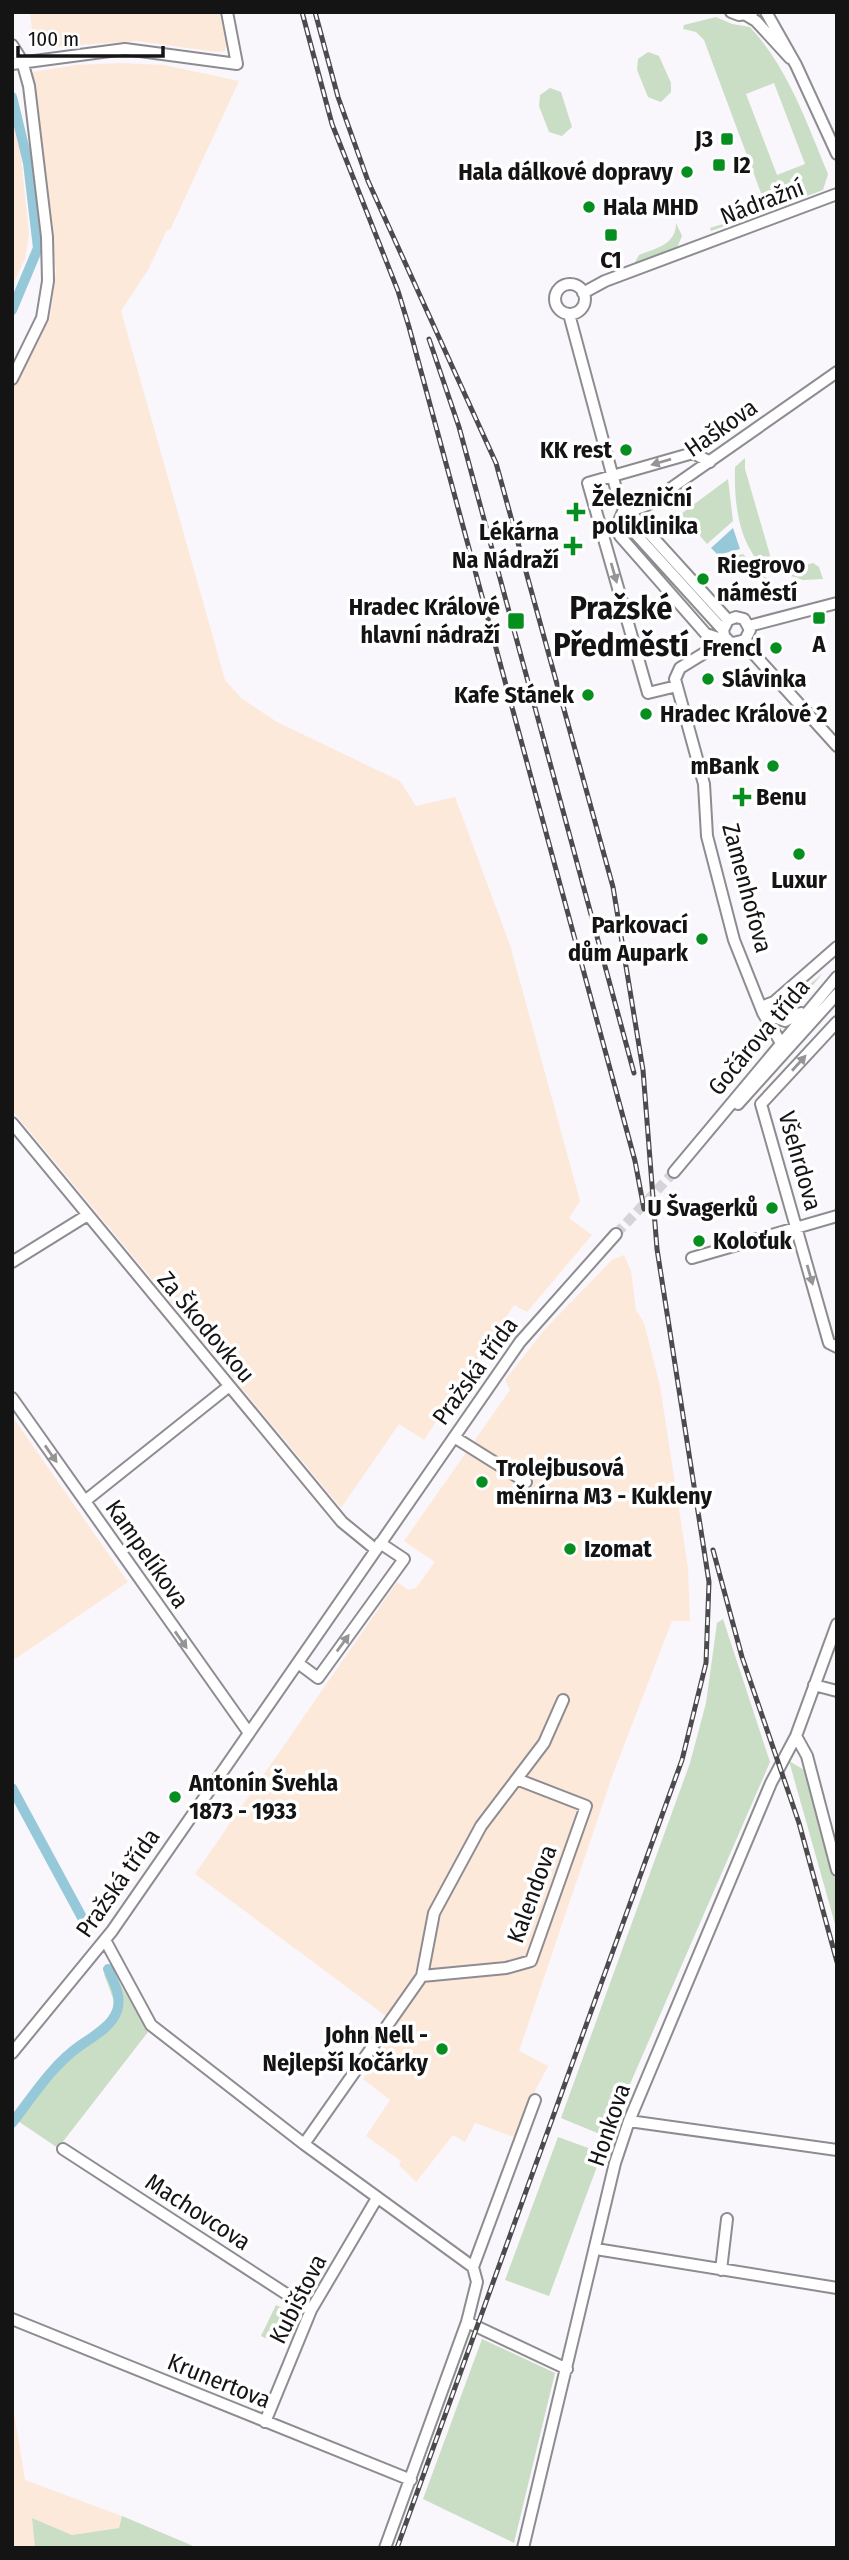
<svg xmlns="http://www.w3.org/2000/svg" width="849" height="2560" font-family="'Fira Sans Condensed',sans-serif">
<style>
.industrial{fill:#fde9da}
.green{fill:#c9dec5;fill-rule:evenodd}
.water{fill:#95c8d8}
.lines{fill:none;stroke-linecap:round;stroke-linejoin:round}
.canal{stroke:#95c8d8;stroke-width:10}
.minor-tunnel{stroke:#d7d4d9;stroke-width:10;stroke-dasharray:10 5;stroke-linecap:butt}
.minor-casing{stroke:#8e8c91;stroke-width:14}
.minor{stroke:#fff;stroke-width:10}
.rail-casing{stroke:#4b4a4c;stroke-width:5}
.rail{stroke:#fff;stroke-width:2.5;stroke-dasharray:8;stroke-linecap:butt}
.oneway{fill:#959596}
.poi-dot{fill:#068f1f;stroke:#fff;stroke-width:2.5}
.labels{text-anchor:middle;stroke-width:7;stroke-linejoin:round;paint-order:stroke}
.poi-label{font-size:24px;font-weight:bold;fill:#141415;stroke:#fff;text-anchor:end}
.street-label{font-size:24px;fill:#141415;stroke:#fff}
.district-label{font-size:32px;font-weight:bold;fill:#141415;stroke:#fff}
</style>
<rect width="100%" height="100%" fill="#f9f6fc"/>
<path class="industrial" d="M30,12H219L227,44L225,51L217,52L137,41L34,48Z
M120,63L164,65L239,81L170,230H167L148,270L121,311L225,680L241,698L277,722L400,781L416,806L455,797L510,945L580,1201L569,1218L592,1235L527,1312L514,1305L424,1440L399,1424L341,1508L12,1110V389L50,318L56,271L33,72L76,65Z
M12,111L21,157L29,235L25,259L12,286Z
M624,1255L631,1271L636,1310L644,1323L660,1386L688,1568L690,1621H672L614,1771L519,2051L548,2066L534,2093L517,2138L475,2123L465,2142L453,2135L416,2182L399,2165L401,2161L366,2136L390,2100L363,2079L398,2025L195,1874L397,1582L408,1590L416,1588L435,1562L404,1541L510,1390L505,1380L545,1329L612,1260Z
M12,1416L128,1582L12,1661Z
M12,2401L25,2480L122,2516L119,2528L72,2535L32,2518L35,2548H12Z"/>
<path class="green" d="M716,17L732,24L750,27C788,68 807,123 828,174L823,190L772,209L762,195L766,208L763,212L711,231L710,228C731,221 758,217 761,193L704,40L696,32L683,29L684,25ZM774,83L805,164L777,175L746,94Z
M648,52L659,56L671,83V92L661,102L648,97L637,70L638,59Z
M550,88L561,92L572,127L562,136L549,132L539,106L540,95Z
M676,223L682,236L677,248L634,264L639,255C656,248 676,245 676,223Z
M745,458V469L774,569L768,572C738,545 734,504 735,467Z
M728,479L733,521L707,544L681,514Z
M743,554L772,584L749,577L725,559Z
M813,563L819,567L823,579L803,580L780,572Z
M823,973L795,1006L784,1010V1007Z
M723,1619L770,1762L607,2137L561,2118L690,1763L706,1703L717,1623Z
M789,1761L806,1771L837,1886V1931Z
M111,1968L148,2032L58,2148L12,2117L56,2061L112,2015L114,2001L104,1974Z
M558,2137L602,2153L549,2296L505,2280Z
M276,2305L292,2313L276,2343L261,2336Z
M482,2339L555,2373L514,2543L423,2499Z
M122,2516L198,2548H35L32,2518L72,2535L119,2528Z"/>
<path class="water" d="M733,528L740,549L718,555L711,548Z"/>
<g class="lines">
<path class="canal" d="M12,97L28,163L38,248L12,310
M12,1788L85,1923
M12,2123C33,2096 53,2064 81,2045C94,2036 111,2027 117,2011C122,1997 114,1982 108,1969"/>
<path class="minor-tunnel" d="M616,1234L674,1172"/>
<defs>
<path id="minor" d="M731,12L739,15L752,13
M766,12L796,65L837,154
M746,15L756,21L790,58
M12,45L22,61L29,86L47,237L48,281L42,318L12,379
M12,64L125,49L237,64L227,12
M555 299a15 15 0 1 1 30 0a15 15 0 1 1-30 0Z
M583,293L605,281L837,194
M569,314L619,500L728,620
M626,505L618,523L620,536L706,634L733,643L745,640L750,630L744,619L736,617L728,620L723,630
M626,505L636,509L647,505L837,372
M628,512L633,531L723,630L724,635
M749,626L837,603
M727,639L680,668L675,679L704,784L707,836L734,940L763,1013L781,1043
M743,642L837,746
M677,686L648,693L588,483L693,453L710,462
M761,1007L774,1002L837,947
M763,1013L785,1021L801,1013
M837,1022L761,1104L829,1343L837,1347
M738,1104L837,994
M12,1123L342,1522L375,1549
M674,1172L837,977
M692,1258L837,1216
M12,1262L86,1216
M12,1398L249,1733
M454,1437L526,1482
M85,1501L228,1387
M298,1663L318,1678L404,1559L380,1543
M814,1685L837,1691
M796,1736L807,1756L837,1870
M105,1940L151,2025L304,2144L473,2267L477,2282L467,2322L385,2548
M422,1976L506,1968L531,1961L586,1806L519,1780
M12,2053L112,1931L520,1342L616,1234
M629,2121L837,2150
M304,2144L422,1976L434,1913L481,1826L544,1743L563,1700
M63,2149L311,2310
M596,2249L837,2288
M473,2267L535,2100
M721,2270L727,2219
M12,2319L411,2480
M467,2322L567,2369
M265,2422L311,2310L377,2198
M523,2548L615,2163L629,2121L771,1783L796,1736L837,1624"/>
</defs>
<use href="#minor" class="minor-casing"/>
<use href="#minor" class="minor"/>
<defs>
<path id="rail" d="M302,12L332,124L398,291L409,327L635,1161L644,1209
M315,12L338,97L368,181L496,463L613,887L643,1070L657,1249L709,1582L706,1663L682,1760L397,2548
M429,339L459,427L634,1073
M713,1550L742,1657L799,1823L837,1962"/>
</defs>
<use href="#rail" class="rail-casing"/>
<use href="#rail" class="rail"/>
</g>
<defs><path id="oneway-solid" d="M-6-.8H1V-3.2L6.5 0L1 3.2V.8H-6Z" transform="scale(1.75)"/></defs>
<g class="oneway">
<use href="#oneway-solid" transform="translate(661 462) rotate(164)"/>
<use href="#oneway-solid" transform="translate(614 573) rotate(74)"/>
<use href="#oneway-solid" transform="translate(799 1063) rotate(-48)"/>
<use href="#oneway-solid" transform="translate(810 1275) rotate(74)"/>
<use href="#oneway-solid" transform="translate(51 1454) rotate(55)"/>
<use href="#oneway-solid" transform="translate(181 1640) rotate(55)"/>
<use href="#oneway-solid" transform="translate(343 1643) rotate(-54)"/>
</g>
<g class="poi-dot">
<rect x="720" y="132" width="14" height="14" rx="3.5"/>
<rect x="712" y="158" width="14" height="14" rx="3.5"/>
<circle cx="687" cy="172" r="7"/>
<circle cx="589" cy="207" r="7"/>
<rect x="604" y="228" width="14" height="14" rx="3.5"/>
<circle cx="626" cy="450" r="7"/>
<path d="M572.5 501.5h7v7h7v7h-7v7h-7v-7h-7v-7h7z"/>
<path d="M569.5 535.5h7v7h7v7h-7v7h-7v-7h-7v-7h7z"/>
<circle cx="703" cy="579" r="7"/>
<rect x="812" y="611" width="14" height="14" rx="3.5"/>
<rect x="507" y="612" width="18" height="18" rx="3.5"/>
<circle cx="776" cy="648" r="7"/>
<circle cx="708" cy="679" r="7"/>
<circle cx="588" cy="695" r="7"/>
<circle cx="646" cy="714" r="7"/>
<circle cx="773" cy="766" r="7"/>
<path d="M738.5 786.5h7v7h7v7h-7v7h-7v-7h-7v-7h7z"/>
<circle cx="799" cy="854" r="7"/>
<circle cx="702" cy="939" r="7"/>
<circle cx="772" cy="1208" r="7"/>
<circle cx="699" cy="1241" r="7"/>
<circle cx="482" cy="1482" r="7"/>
<circle cx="570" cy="1549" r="7"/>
<circle cx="175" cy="1797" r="7"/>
<circle cx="442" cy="2049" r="7"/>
</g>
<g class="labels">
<g class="poi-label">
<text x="713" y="147">J3</text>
<text x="733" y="173" text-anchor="start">I2</text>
<text x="673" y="180">Hala dálkové dopravy</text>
<text x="603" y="215" text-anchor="start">Hala MHD</text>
<text x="611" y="268" text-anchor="middle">C1</text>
<text x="612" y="458">KK rest</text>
<text x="592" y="506" text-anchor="start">Železniční<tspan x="592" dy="28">poliklinika</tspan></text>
<text x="559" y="540">Lékárna<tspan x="559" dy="28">Na Nádraží</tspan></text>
<text x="717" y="573" text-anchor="start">Riegrovo<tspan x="717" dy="28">náměstí</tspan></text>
<text x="500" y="615">Hradec Králové<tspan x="500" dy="28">hlavní nádraží</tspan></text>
<text x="819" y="652" text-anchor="middle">A</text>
<text x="762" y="656">Frencl</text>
<text x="722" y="687" text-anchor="start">Slávinka</text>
<text x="574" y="703">Kafe Stánek</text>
<text x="660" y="722" text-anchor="start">Hradec Králové 2</text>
<text x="759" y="774">mBank</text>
<text x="756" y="805" text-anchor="start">Benu</text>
<text x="799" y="888" text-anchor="middle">Luxur</text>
<text x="688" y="933">Parkovací<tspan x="688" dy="28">dům Aupark</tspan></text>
<text x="758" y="1216">U Švagerků</text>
<text x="713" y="1249" text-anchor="start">Koloťuk</text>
<text x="496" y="1476" text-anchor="start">Trolejbusová<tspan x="496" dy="28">měnírna M3 - Kukleny</tspan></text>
<text x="584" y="1557" text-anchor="start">Izomat</text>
<text x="189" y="1791" text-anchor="start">Antonín Švehla<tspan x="189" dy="28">1873 - 1933</tspan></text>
<text x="428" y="2043">John Nell -<tspan x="428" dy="28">Nejlepší kočárky</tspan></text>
</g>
<g class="street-label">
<text transform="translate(762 202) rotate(-21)" y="8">Nádražní</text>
<text transform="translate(721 428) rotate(-35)" y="8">Haškova</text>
<text transform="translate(747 888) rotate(75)" y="8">Zamenhofova</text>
<text transform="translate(759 1037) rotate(-50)" y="8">Gočárova třída</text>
<text transform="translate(800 1161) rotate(74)" y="8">Všehrdova</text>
<text transform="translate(206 1327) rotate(50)" y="8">Za Škodovkou</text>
<text transform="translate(475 1371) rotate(-54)" y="8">Pražská třída</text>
<text transform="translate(147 1554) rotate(55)" y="8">Kampelíkova</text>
<text transform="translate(118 1883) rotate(-55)" y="8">Pražská třída</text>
<text transform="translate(532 1894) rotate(-70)" y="8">Kalendova</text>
<text transform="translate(609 2125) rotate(-71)" y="8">Honkova</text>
<text transform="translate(198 2212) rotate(33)" y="8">Machovcova</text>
<text transform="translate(298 2299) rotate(-63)" y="8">Kubištova</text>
<text transform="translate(219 2381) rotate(22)" y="8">Krunertova</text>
</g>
<g class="district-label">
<text x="621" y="619">Pražské<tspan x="621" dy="37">Předměstí</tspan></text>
</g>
</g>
<rect width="849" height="2560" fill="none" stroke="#141415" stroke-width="28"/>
<path d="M18 46v10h145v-10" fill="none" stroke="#141415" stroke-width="3.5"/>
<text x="28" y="46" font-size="21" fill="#141415" stroke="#ffffff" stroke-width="5" paint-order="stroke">100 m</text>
</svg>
